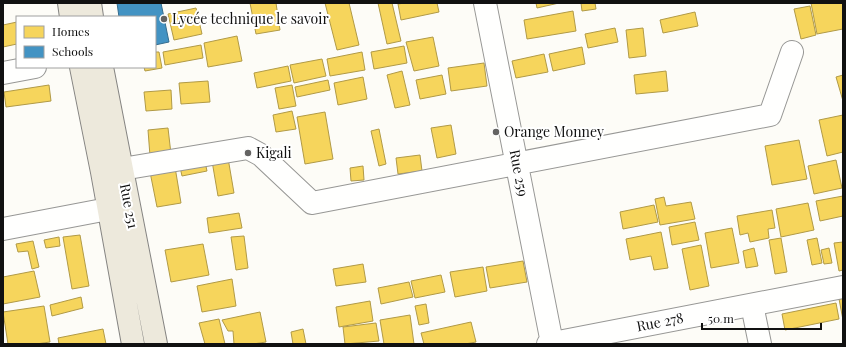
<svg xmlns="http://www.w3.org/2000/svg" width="846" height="347" font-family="'Playfair Display',serif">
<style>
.homes{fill:#f6d55c;stroke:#b19a46}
.schools{fill:#4393c3;stroke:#346c8e}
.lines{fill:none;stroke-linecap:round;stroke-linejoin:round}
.minor-casing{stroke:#979795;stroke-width:24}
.major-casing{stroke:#858482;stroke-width:24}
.minor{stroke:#fffffe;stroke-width:22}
.major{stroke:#ede9dc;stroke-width:22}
.poi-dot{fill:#646362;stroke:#fff;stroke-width:1.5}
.labels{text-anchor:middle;stroke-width:4;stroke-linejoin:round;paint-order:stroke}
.poi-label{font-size:14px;fill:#111;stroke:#fff;text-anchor:start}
.street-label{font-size:14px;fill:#111;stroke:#fff}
</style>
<rect width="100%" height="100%" fill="#fdfcf7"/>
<path class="homes" d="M250,3H276L280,30L256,34Z
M325,3H349L359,45L337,50Z
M378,3H392L401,41L387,44Z
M405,3H437L439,12L401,20L398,4Z
M536,3H559L537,8Z
M581,3H595L596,9L582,11Z
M811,3H843V29L817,34Z
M810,6L816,35L801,39L794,9Z
M196,8L202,34L174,40L168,14Z
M573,11L576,31L527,39L524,20Z
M695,12L698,26L663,33L660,20Z
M17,22V44L3,47V25Z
M615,28L618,42L588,48L585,34Z
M643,28L646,56L629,58L626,30Z
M237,36L242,61L208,67L204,43Z
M433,37L439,66L414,71L406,42Z
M201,45L203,58L165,65L163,52Z
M404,46L407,63L374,69L371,52Z
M582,47L585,64L553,71L549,54Z
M155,52H159L162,68L145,71L144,67H155Z
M362,52L365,70L330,76L327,59Z
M544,54L548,72L516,78L512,61Z
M322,59L326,76L294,83L290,65Z
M484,63L487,86L451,91L448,68Z
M288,66L291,81L257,88L254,73Z
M402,71L410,105L395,108L387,75Z
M666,71L668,91L636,94L634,75Z
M442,75L446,94L420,99L416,80Z
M843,75V101L836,77Z
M363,77L367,99L338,105L334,83Z
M328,80L330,90L297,97L295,87Z
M208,81L210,102L181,104L179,83Z
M49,85L51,101L6,107L4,92Z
M292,85L296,106L279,109L275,88Z
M171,90L172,109L146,111L144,92Z
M292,111L296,129L276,132L273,115Z
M325,112L333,159L305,164L297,117Z
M843,115V152L827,156L819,120Z
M451,125L456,154L437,158L431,128Z
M168,128L171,154L150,156L148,130Z
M379,129L386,164L379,166L371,131Z
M799,140L807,179L772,185L765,146Z
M420,155L422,171L398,174L396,158Z
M228,158L234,193L218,196L212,161Z
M836,160L842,188L814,194L808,166Z
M205,162L207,171L182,176L180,167Z
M363,166L364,180L351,181L350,168Z
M175,167L181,203L157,207L150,172Z
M843,196V216L820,221L816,201Z
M664,197L666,206L691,202L695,219L660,225L655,199Z
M808,203L814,230L781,237L776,209Z
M654,205L658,222L623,229L620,212Z
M772,210L775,228L768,229L769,238L750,242L748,233L740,235L737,216Z
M239,213L242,228L209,233L207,218Z
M695,222L699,240L672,245L669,227Z
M732,228L739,263L711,268L705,233Z
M661,232L668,268L654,270L651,256L630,260L626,239Z
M80,235L89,286L72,289L63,237Z
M244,236L248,268L236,270L231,237Z
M59,237L60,246L46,248L44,240Z
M781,238L787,272L775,274L769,240Z
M817,238L822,263L812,265L807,240Z
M33,241L39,267L32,269L28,251L18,252L16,244Z
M843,242V270L839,271L834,243Z
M203,244L209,275L171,282L165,250Z
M701,245L709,286L690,290L682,249Z
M754,248L758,266L746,268L743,251Z
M829,248L832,263L824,264L821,250Z
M523,261L527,282L490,288L486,267Z
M363,264L366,282L336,286L333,269Z
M483,267L487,291L455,297L450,272Z
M34,271L40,297L3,304V277Z
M441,275L445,292L415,298L411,281Z
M232,279L236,306L202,312L197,286Z
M409,282L413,297L381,304L378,288Z
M81,297L83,308L52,316L50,305Z
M843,298V320L839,299Z
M370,301L373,321L339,327L336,307Z
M836,303L839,319L785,330L782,314Z
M426,304L429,323L419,325L415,306Z
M44,306L50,342L36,344H8L3,312Z
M260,312L266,342L253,344H234L233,331H228L222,320Z
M410,315L414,344H384L380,320Z
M219,319L225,344H205L199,323Z
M471,322L476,342L465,344H424L421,333Z
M376,323L379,341L345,344L343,327Z
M103,329L106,344H59L58,338Z
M303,329L306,344H293L291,332Z"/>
<path class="schools" d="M117,3H161L169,42L155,45V17H119Z"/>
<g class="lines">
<defs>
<path id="minor" d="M485,3L552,343
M3,73L35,67
M122,169L248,148L261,155L312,203L770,115L792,52
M3,229L108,209
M752,305L760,344
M548,344L843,287"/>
<path id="major" d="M69,3L71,17
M90,3L92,17
M81,67L102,172L133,344
M102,67L156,344"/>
</defs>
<use href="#minor" class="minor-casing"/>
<use href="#major" class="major-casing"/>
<use href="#minor" class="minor"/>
<use href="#major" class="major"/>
</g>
<g class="poi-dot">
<circle cx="164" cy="19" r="4"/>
<circle cx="496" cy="132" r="4"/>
<circle cx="248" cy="153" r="4"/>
</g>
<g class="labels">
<g class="poi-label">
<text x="172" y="24">Lycée technique le savoir</text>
<text x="504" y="137">Orange Monney</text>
<text x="256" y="158">Kigali</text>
</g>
<g class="street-label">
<text transform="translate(519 173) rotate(79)" y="5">Rue 259</text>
<text transform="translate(129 206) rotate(79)" y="5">Rue 251</text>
<text transform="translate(660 322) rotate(-11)" y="5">Rue 278</text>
</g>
</g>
<rect width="846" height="347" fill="none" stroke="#111111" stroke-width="8"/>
<rect x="16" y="16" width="140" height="52" fill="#ffffff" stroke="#a0a0a0"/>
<rect x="24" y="26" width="20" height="12" fill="#f6d55c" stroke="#a0a0a0"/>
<text x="52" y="36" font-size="12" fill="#111111">Homes</text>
<rect x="24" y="46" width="20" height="12" fill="#4393c3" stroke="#a0a0a0"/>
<text x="52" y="56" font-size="12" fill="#111111">Schools</text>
<path d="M702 323v6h119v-6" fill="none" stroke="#111111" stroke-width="2"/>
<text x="708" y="323" font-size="12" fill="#111111" stroke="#ffffff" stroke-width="3" paint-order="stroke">50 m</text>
</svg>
